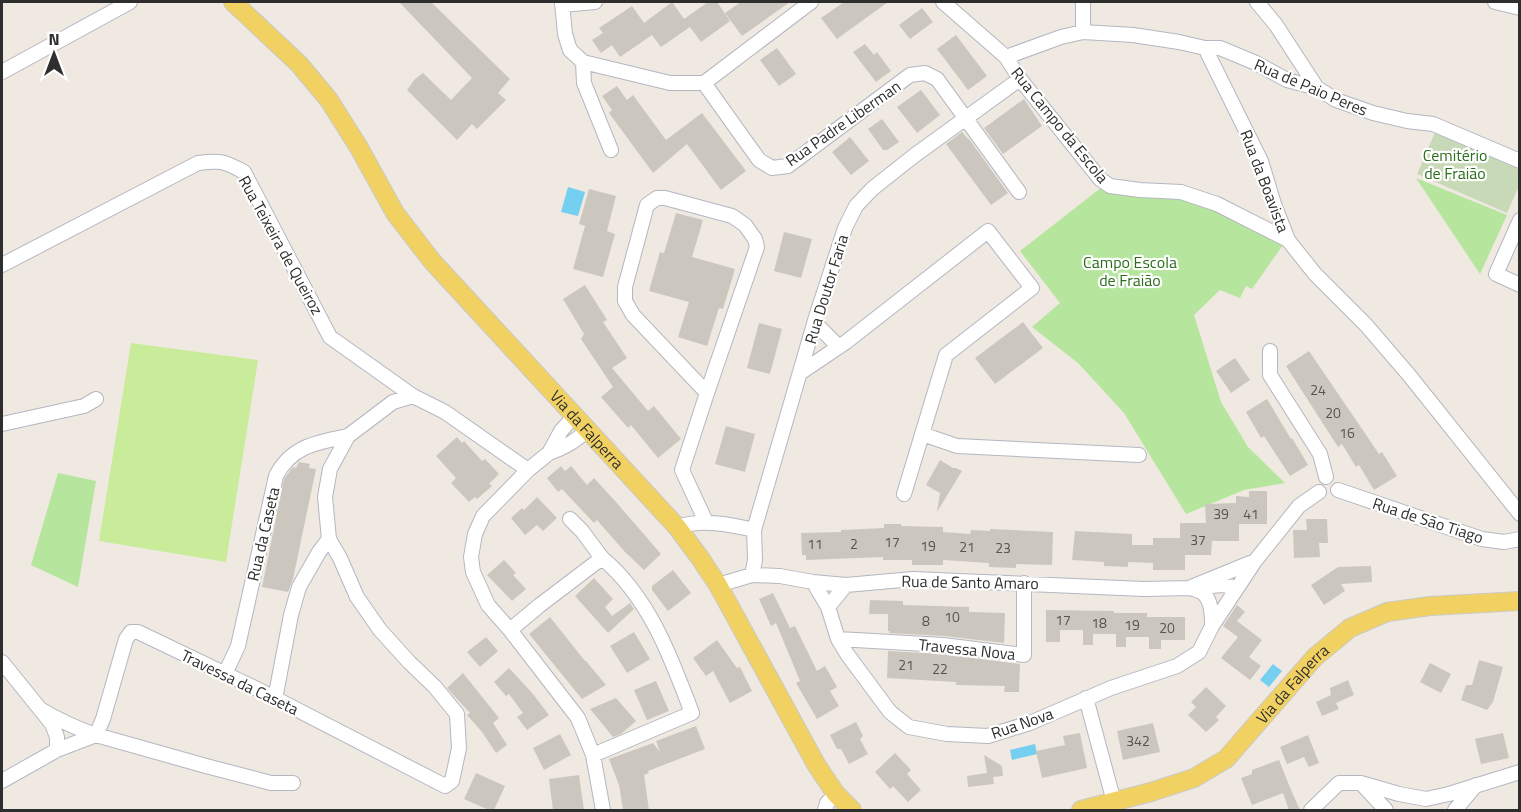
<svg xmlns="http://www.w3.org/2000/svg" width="1521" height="812" font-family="'Titillium Web',sans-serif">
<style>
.green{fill:#b6e59e}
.cemetery{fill:#c8d9b8}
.pitch{fill:#c9ec9a}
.water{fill:#75cff0}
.building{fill:#cbc7bf}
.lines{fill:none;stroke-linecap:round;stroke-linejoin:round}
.minor-casing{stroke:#b4b7c1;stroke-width:16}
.major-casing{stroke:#c9c9c9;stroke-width:20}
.minor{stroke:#fff;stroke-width:14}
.major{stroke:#f2d163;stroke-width:18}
.labels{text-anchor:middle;stroke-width:4.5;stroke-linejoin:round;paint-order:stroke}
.number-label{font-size:14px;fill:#555452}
.street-label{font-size:16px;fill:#2e2e2e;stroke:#fff}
.park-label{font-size:16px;fill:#2c6e1b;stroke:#fff}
</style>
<rect width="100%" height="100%" fill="#efe9e1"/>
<path class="green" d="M1416,178L1507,215L1480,274Z
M1102,187L1113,194H1180L1285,242L1252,289L1246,286L1240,298L1220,290L1194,315L1221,402L1248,447L1285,483L1244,490L1186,514L1124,413L1078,363L1032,327L1060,303L1020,251Z
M58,473L96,481L78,587L31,565Z"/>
<path class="cemetery" d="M1436,130L1519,168V186L1507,213L1417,174Z"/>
<path class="pitch" d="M131,343L258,360L226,562L99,541Z"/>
<path class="water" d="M568,187L585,192L578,216L561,212Z
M1273,664L1282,671L1269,687L1260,680Z
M1035,744L1037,754L1012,760L1010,750Z"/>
<path class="building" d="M399,2H431L510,79L498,93L506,100L477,129L472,124L457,140L407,90L415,79L423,73L451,100L472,78Z
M672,2L684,19L708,2H717L730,21L701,42L690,27L661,47L652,35L620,57L612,45L601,53L592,40L603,33L599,28L632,6L644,23Z
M741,2H790L742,36L725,13Z
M844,2H888L837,39L821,18Z
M922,8L933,22L910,39L899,25Z
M956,35L987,76L968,90L937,49Z
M865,44L874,55L877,52L891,71L876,82L853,52Z
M777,48L796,74L779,86L760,60Z
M617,86L627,100L633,95L666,140L702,113L746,171L721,190L687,144L653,173L609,113L612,110L602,96Z
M921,90L940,115L917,133L897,107Z
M1024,99L1042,126L1003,154L984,128Z
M882,119L899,142L887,150H883L868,129Z
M962,132L968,139H969L1008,193L991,205L946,144Z
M850,137L869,161L851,175L832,152Z
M589,189L616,196L607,231L615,234L603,277L573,269L585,226L579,224Z
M676,213L703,220L692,257L735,269L723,309L719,308L707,346L678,337L689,302L649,291L660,252L664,253Z
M784,232L812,239L801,278L774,271Z
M585,285L607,320L603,322L627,358L612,368L648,411L654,406L681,439L658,458L631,425L628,428L601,397L613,387L581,339L584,334L563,299Z
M1023,322L1043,348L995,384L975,358Z
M759,323L782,329L770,374L747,368Z
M1309,351L1379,454L1382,452L1397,476L1374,490L1359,465L1356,467L1342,444L1338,447L1286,366Z
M1235,358L1250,380L1231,393L1216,371Z
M1267,399L1291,439L1292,438L1308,465L1290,476L1264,436L1261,438L1246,412Z
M726,426L755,434L745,472L715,464Z
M457,437L462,443L464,441L482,461L485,459L499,474L489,484L492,486L477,499L475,497L469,502L451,483L456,478L436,456Z
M940,460L953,468H956L962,471L937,512L940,493L926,485Z
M299,462L310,464L309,468L316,469L293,579L288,592L262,587L284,479L293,467L296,468Z
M561,466L565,471L571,466L587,485L594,478L616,502L661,554L644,570L624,551L597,520L594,523L562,489L558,492L547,478Z
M1249,491H1267V524H1239V541H1212L1211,555H1185V570H1153V563L1128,562V567L1104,566V562L1072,560L1075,531L1132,534V545H1153V538H1180V523H1206L1205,504L1236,503V496L1249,497Z
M537,497L557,518L543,531L537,525L525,535L511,518L522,508L524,510Z
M1306,519H1327L1328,543H1319L1320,557L1294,558L1293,530H1307Z
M884,524H901V526L943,527V532L970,534L971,530L990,531V529L1053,532L1052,565L1016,564V568L989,567V563L943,560V565H912V560H883V557L806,560V555H802L801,533L841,532V530L884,528Z
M504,560L516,573L513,575L526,589L512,601L487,575Z
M1371,566L1372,582L1341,584L1345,591L1324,605L1311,585L1338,567Z
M673,570L691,593L668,611L652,590V586Z
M594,578L613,599L605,607L612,616L630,603L634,609L608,633L575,596Z
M773,593L790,628L795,626L817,671L825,666L837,687L830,691L839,706L817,719L796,683L800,681L776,623L771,626L759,599Z
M870,600L903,601V605L969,607V612L1005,613L1004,643L944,636L889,633L890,631H888V614H869Z
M1237,605L1245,612L1237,621L1262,640L1249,657L1261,666L1250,680L1221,658L1238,637L1223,626Z
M1046,610L1114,611V613H1147V617H1185V640H1161V649H1149V637H1126V647H1116V634H1093V645H1083V630H1060V642H1046Z
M550,617L585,661H586L606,685L582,699L529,634Z
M634,632L650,659L627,673L610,646Z
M486,637L498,651L480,667L467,652Z
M717,640L737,668L740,667L752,691L730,703L713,671L706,676L693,658Z
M888,651L942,654L1020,664L1019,692H1004L1005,686L956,685V682L887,678Z
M1479,660L1503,667L1493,702L1487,710L1461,700L1466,685H1472Z
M1430,663L1451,674L1441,693L1420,682Z
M509,668L533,694L549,715L527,730L517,717L523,713L509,694L506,696L494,682Z
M463,673L499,718L493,723L507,745L496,753L482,732L467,715L470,713L447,688Z
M1348,680L1354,695L1336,703L1339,709L1322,716L1316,702L1331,695L1330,688Z
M656,681L669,711L647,720L634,690Z
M1206,687L1226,706L1216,717L1219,720L1206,732L1188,715L1196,707L1191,702Z
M616,698L636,721L621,734L613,737L590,709Z
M856,722L863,736L860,739L868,754L849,764L841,749H837L830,735Z
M1153,723L1160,752L1123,760L1117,731Z
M696,726L705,749L648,771L649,773L644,775L649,810H623L619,785L609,759L653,743L660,752L656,741Z
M1080,733L1087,768L1042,778L1036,751L1065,745L1063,736Z
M1503,733L1509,758L1481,764L1475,739Z
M560,734L571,755L544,770L533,748Z
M1308,735L1319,763L1309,767L1304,757L1287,764L1280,747Z
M895,753L911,770L907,774L921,790L908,802L893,786L890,789L875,772Z
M984,755L1002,766L1003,776L993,777L994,784L968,787L967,776L987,773Z
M1279,760L1291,790L1300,810H1289L1283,793L1252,805L1241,778L1252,774V770Z
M476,773L505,786L494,810H489L464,799Z
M579,775L584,810H553L549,779Z"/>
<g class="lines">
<defs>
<path id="minor" d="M562,2L565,34L570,50L583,62L670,83H704L811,2
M943,2L1006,57L1020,79L1100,179L1110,186L1140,190L1181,192L1217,204L1288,240
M1083,2V32
M1257,2L1276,25L1317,88
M1495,2L1520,8
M562,5L595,2
M1205,48L1261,161L1274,204L1288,240L1315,274L1366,325L1409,375L1520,514
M1006,57L1061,37L1083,32L1133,35L1179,42L1205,48H1220L1256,63L1287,80L1317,88L1336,100L1373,113L1407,121L1433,124L1520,161
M583,62L584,83L611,150
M2,72L130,2
M704,83L759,160L772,168L788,166L910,75L925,73L937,79L1019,192
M1520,220L1496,274L1520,285
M2,265L198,163C220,160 224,161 244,172L330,337L413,396
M815,323L839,347
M1270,351V375L1320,454L1326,477
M800,373L846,342L988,231L1032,288L946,355L904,494
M575,415L561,431L549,453L528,470L483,516L475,534L471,557L473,572L488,605L510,630L578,718L593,755L603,810
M2,424L84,406L96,399
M922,434L957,446L1139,455
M549,453C566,447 575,441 588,430
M1338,490L1482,539L1504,542L1520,539
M570,519L582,531L602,558
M706,522L682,470L707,393L757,247L755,239L745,225L732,216L665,198H657L647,205L625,287V301L633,315L707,393
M677,527C702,519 728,524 754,530L816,317L845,228L856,206L872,189L915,155L1020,79
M1255,561L1212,626C1212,616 1212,601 1203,593C1200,591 1193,589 1189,588Z
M1255,561L1299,506L1319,492
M752,575L780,576L813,582L846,585L913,579L1144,589L1189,588L1222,585L1236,588
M813,582L828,607
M718,585L752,575L755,560L754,530
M846,585L828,607L838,639L847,654L890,712L909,727L947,734L988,736L1030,723L1111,688L1177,666L1199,652L1212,626
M510,630L540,605L602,558C649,597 671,657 692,713L593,755
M838,639L943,645L1024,655V583
M2,662L52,724L57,737V750
M225,674L238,646L276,476C291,446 318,442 348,436
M1086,698L1114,802
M275,699L291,615L299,587L319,552L329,539
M40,709C58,720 76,728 96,735L206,766L271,783H293
M96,735L103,719L126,639L131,632H138L257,689L445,786L452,781L459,748L457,714L435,687L409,662L380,630L357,597L340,558L329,539L325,497L330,469L348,436L393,402L413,396L445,412L528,470
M2,781L57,750L96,735
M1361,783L1386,810
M825,810L827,803L836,794
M1311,810L1339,783H1361L1399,794L1426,799L1449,794L1520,772
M1455,810L1476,785"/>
<g id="major">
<path id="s1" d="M233,2L299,64L329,100L358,146L395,213L432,261L677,527L700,558L718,585L817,766L836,794L852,810"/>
<path id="s2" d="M1081,810L1151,792L1194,778L1226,759L1315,657L1350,628L1387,612L1430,606L1520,601"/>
</g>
</defs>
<use href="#minor" class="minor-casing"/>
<use href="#major" class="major-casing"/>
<use href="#minor" class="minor"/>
<use href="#major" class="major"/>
</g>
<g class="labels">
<g class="number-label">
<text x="1318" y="395">24</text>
<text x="1333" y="418">20</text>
<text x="1347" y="438">16</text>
<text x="1221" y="519">39</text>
<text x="1251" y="519">41</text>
<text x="1198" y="545">37</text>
<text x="892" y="547">17</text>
<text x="815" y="549">11</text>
<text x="854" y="549">2</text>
<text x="928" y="551">19</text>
<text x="967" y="552">21</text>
<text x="1003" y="553">23</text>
<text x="952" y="622">10</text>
<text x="1063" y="625">17</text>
<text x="926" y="626">8</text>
<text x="1099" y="628">18</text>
<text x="1132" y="630">19</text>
<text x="1167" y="633">20</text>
<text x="906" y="670">21</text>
<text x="940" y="674">22</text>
<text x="1138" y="746">342</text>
</g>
<g class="street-label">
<text transform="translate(1311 87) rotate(23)" y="6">Rua de Paio Peres</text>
<text transform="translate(843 123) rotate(-35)" y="6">Rua Padre Liberman</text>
<text transform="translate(1060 125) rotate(51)" y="6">Rua Campo da Escola</text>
<text transform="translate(1265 181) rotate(69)" y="6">Rua da Boavista</text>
<text transform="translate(281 245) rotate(61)" y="6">Rua Teixeira de Queiroz</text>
<text transform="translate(826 289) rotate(-73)" y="6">Rua Doutor Faria</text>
<text dy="6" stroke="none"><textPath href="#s1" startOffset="558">Via da Falperra</textPath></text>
<text transform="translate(1428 520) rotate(18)" y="6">Rua de São Tiago</text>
<text transform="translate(263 534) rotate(-77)" y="6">Rua da Caseta</text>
<text transform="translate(970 582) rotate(1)" y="6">Rua de Santo Amaro</text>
<text transform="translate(967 649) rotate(6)" y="6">Travessa Nova</text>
<text transform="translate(240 682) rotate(26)" y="6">Travessa da Caseta</text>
<text dy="6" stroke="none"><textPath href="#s2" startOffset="255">Via da Falperra</textPath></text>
<text transform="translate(1022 723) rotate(-19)" y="6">Rua Nova</text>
</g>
<g class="park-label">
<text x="1455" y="161">Cemitério<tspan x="1455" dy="18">de Fraião</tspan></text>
<text x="1130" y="268">Campo Escola<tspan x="1130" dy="18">de Fraião</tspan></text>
</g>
</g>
<rect width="1521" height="812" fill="none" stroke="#2e2e2e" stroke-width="6"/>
<g transform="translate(54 54)" stroke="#ffffff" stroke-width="4.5" paint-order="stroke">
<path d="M0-4.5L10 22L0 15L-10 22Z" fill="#2e2e2e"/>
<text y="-9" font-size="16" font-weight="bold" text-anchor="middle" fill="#2e2e2e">N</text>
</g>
</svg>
